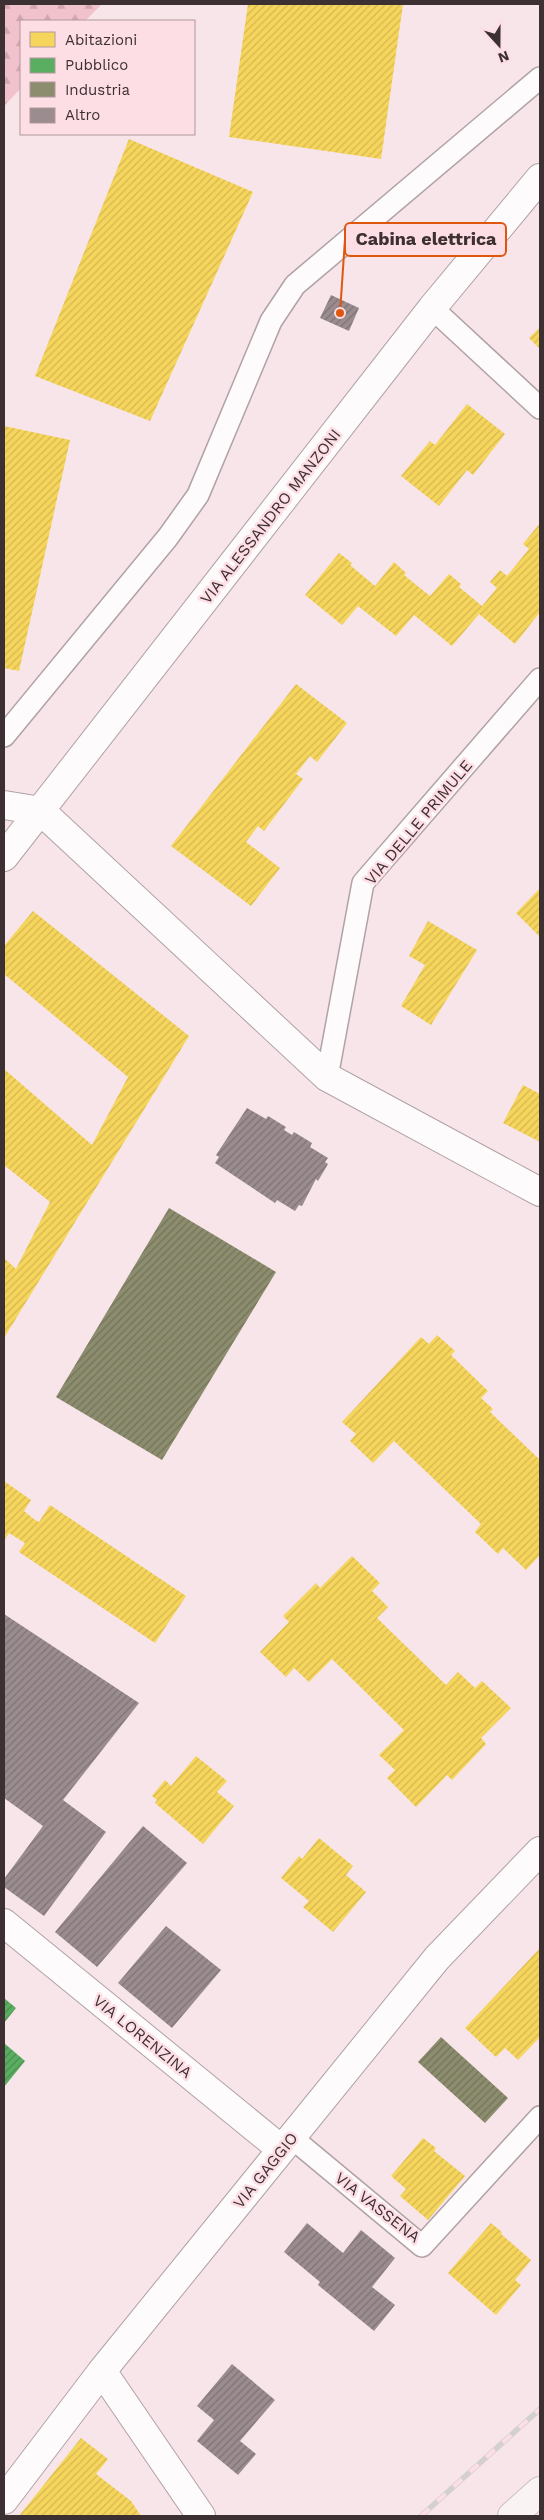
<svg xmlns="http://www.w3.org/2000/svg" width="544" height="2520" font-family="'Work Sans',sans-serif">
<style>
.forest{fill:url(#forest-firs)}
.homes{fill:url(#homes-hatch)}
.public{fill:url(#public-hatch)}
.industry{fill:url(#industry-hatch)}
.building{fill:url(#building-hatch)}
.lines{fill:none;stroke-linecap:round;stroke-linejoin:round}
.lane-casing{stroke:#b0a2a5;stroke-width:24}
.street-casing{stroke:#b0a2a5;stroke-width:30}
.primary-casing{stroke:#cdbdc0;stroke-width:30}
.lane{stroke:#fefbfc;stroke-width:21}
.street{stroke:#fefbfc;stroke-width:28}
.primary{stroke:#f9f3f4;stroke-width:28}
.rail-casing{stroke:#d4d0d0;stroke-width:5.5}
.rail{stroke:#fedee5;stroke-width:4;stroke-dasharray:11;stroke-linecap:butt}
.labels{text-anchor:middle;stroke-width:5;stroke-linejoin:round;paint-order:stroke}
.street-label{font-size:16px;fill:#3c3033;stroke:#fedee5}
.leader{fill:none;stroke:#df570e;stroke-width:2}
.callout-dot{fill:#df570e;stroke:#fedee5;stroke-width:2}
.callout{fill:#fedee5;stroke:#df570e;stroke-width:2}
.callout-label{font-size:18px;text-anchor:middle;font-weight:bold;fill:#3c3033}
</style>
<defs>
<pattern id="forest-firs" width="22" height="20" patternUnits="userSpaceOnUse" patternTransform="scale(1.25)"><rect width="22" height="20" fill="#f2c2cc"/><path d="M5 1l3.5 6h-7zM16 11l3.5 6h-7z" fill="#d0a7b0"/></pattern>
<pattern id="homes-hatch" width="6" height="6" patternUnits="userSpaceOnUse" patternTransform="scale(1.25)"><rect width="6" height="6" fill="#f6d55c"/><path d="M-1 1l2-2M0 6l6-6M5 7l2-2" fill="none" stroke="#d4b750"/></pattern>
<pattern id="public-hatch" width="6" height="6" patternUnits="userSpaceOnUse" patternTransform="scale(1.25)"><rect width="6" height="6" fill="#5aae61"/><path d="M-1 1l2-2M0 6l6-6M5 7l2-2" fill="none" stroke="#4c8e51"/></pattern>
<pattern id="industry-hatch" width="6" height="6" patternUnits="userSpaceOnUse" patternTransform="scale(1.25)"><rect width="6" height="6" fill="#8c8c6e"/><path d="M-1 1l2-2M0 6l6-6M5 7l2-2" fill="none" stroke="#74735b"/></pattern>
<pattern id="building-hatch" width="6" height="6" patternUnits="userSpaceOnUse" patternTransform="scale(1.25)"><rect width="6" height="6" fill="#9a8c8f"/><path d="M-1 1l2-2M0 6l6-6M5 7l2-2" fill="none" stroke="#7f7375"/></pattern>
</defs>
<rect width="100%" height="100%" fill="#f7e5e9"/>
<path class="forest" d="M4,4H102L85,21H21V88L4,106Z"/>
<path class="homes" d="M248,4H403L381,159L229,137Z
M129,139L253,192L150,421L35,376Z
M540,327V349L529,338Z
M467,404L505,434L473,475L467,470L439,506L401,476L430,441L435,445Z
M4,426L70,440L19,671L4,668Z
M540,523V612L515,644L479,614L452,646L414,615L396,636L358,606L342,625L305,595L339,553L352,563L350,565L375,586L394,562L406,573L404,575L430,596L449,574L461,584L459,587L482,606L497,588L490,582L500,570L507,576L529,549L523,544Z
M296,684L347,723L317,762L310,756L296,774L303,779L264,831L258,826L246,842L280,868L251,906L171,846Z
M540,888V937L516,913Z
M33,911L189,1036L4,1338V1258L16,1269L50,1202L4,1165V1069L92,1145L128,1077L4,974V946Z
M428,921L477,950L431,1025L401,1006L425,965L409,956Z
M523,1085L540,1094V1142L503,1123Z
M437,1335L455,1351L451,1355L488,1391L481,1398L493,1409L490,1412L540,1460V1555L526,1570L503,1548L498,1554L475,1532L481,1524L394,1441L373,1463L350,1441L356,1434L342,1422L421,1337L429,1344Z
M4,1481L31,1500L24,1511L35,1520L39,1522L50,1505L186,1596L155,1643L19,1552L25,1543L9,1533L4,1541Z
M352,1556L380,1583L372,1591L388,1607L377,1618L446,1685L458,1672L475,1688L482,1681L511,1708L481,1738L486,1744L452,1780L447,1775L416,1807L387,1778L395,1770L379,1755L404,1730L332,1659L309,1682L294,1668L286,1677L260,1652L289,1622L283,1616L316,1583L320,1588Z
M196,1756L227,1781L217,1792L234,1806L203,1844L155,1803L157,1800L152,1796L165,1780L171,1786Z
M319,1838L353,1866L346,1875L366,1892L333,1932L303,1907L309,1901L281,1878L299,1856L302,1859Z
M540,1948V2037L518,2060L505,2048L496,2057L465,2028Z
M423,2138L436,2148L434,2151L465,2176L428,2220L400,2196L406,2189L391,2176Z
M491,2223L502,2232L501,2234L531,2260L515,2280L521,2285L496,2315L448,2273Z
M81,2438L108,2459L96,2474L131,2501L141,2516H19Z"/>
<path class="public" d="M4,1998L16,2008L4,2023Z
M4,2043L25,2061L4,2087Z"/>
<path class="industry" d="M169,1208L276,1272L162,1460L56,1397Z
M441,2037L508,2098L485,2123L418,2062Z"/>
<path class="building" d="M331,295L359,308L349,331L320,318Z
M247,1108L266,1119L268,1116L286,1127L284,1130L292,1135L294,1132L312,1143L310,1147L328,1158L325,1162L328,1164L318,1181L316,1179L302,1206L299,1205L295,1211L277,1200L275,1203L215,1163L219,1157L216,1155Z
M4,1614L139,1703L63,1800L106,1832L44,1916L4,1887V1879L43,1826L4,1798Z
M143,1826L187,1863L97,1967L55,1932Z
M166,1926L221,1970L172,2028L118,1983Z
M307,2223L343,2253L361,2230L395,2258L372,2287L395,2305L374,2331L318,2285L320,2282L284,2252Z
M232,2364L275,2400L240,2441L256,2454L238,2475L197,2441L214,2420L197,2406Z"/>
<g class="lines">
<defs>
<path id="lane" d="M432,308L540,408
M4,736L168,537L198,495L271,321L295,285L540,78
M327,1077L363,883L540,679
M291,2137L422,2246L540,2117"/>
<path id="street" d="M4,805L41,811
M41,811L327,1077L540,1192
M4,857L432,308L540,178
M4,1923L281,2149
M102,2371L201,2516
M4,2500L102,2371L437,1958L540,1851"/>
<path id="primary" d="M512,2516L540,2491"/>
</defs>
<use href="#lane" class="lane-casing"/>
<use href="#street" class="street-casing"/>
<use href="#primary" class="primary-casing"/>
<use href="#lane" class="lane"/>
<use href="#street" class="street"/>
<use href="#primary" class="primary"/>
<defs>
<path id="rail" d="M421,2516L540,2409"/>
</defs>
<use href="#rail" class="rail-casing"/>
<use href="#rail" class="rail"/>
</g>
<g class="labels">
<g class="street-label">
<text transform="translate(270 516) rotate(-52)" y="6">VIA ALESSANDRO MANZONI</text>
<text transform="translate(418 822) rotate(-50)" y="6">VIA DELLE PRIMULE</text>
<text transform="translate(143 2036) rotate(39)" y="6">VIA LORENZINA</text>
<text transform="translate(265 2170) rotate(-51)" y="6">VIA GAGGIO</text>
<text transform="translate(378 2207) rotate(38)" y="6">VIA VASSENA</text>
</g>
</g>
<path class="leader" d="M340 313L345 239"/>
<circle class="callout-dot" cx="340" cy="313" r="5"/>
<rect class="callout" x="345" y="223" width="161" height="33" rx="5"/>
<g class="callout-label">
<text x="426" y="245">Cabina elettrica</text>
</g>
<rect width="544" height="2520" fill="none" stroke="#3c3033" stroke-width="10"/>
<rect x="20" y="20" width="175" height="115" fill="#fedee5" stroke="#b0989e"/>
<rect x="30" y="32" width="25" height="15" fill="#f6d55c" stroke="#b0989e"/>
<text x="65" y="45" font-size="15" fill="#3c3033">Abitazioni</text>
<rect x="30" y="58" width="25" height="15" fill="#5aae61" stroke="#b0989e"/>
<text x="65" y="70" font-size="15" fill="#3c3033">Pubblico</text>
<rect x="30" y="82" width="25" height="15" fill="#8c8c6e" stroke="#b0989e"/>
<text x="65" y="95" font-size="15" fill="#3c3033">Industria</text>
<rect x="30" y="108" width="25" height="15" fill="#9a8c8f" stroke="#b0989e"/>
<text x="65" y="120" font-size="15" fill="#3c3033">Altro</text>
<g transform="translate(499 45) rotate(159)" stroke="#fedee5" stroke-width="4" paint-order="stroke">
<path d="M0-4L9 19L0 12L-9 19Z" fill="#3c3033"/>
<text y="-8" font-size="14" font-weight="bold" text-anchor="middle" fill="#3c3033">N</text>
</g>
</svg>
